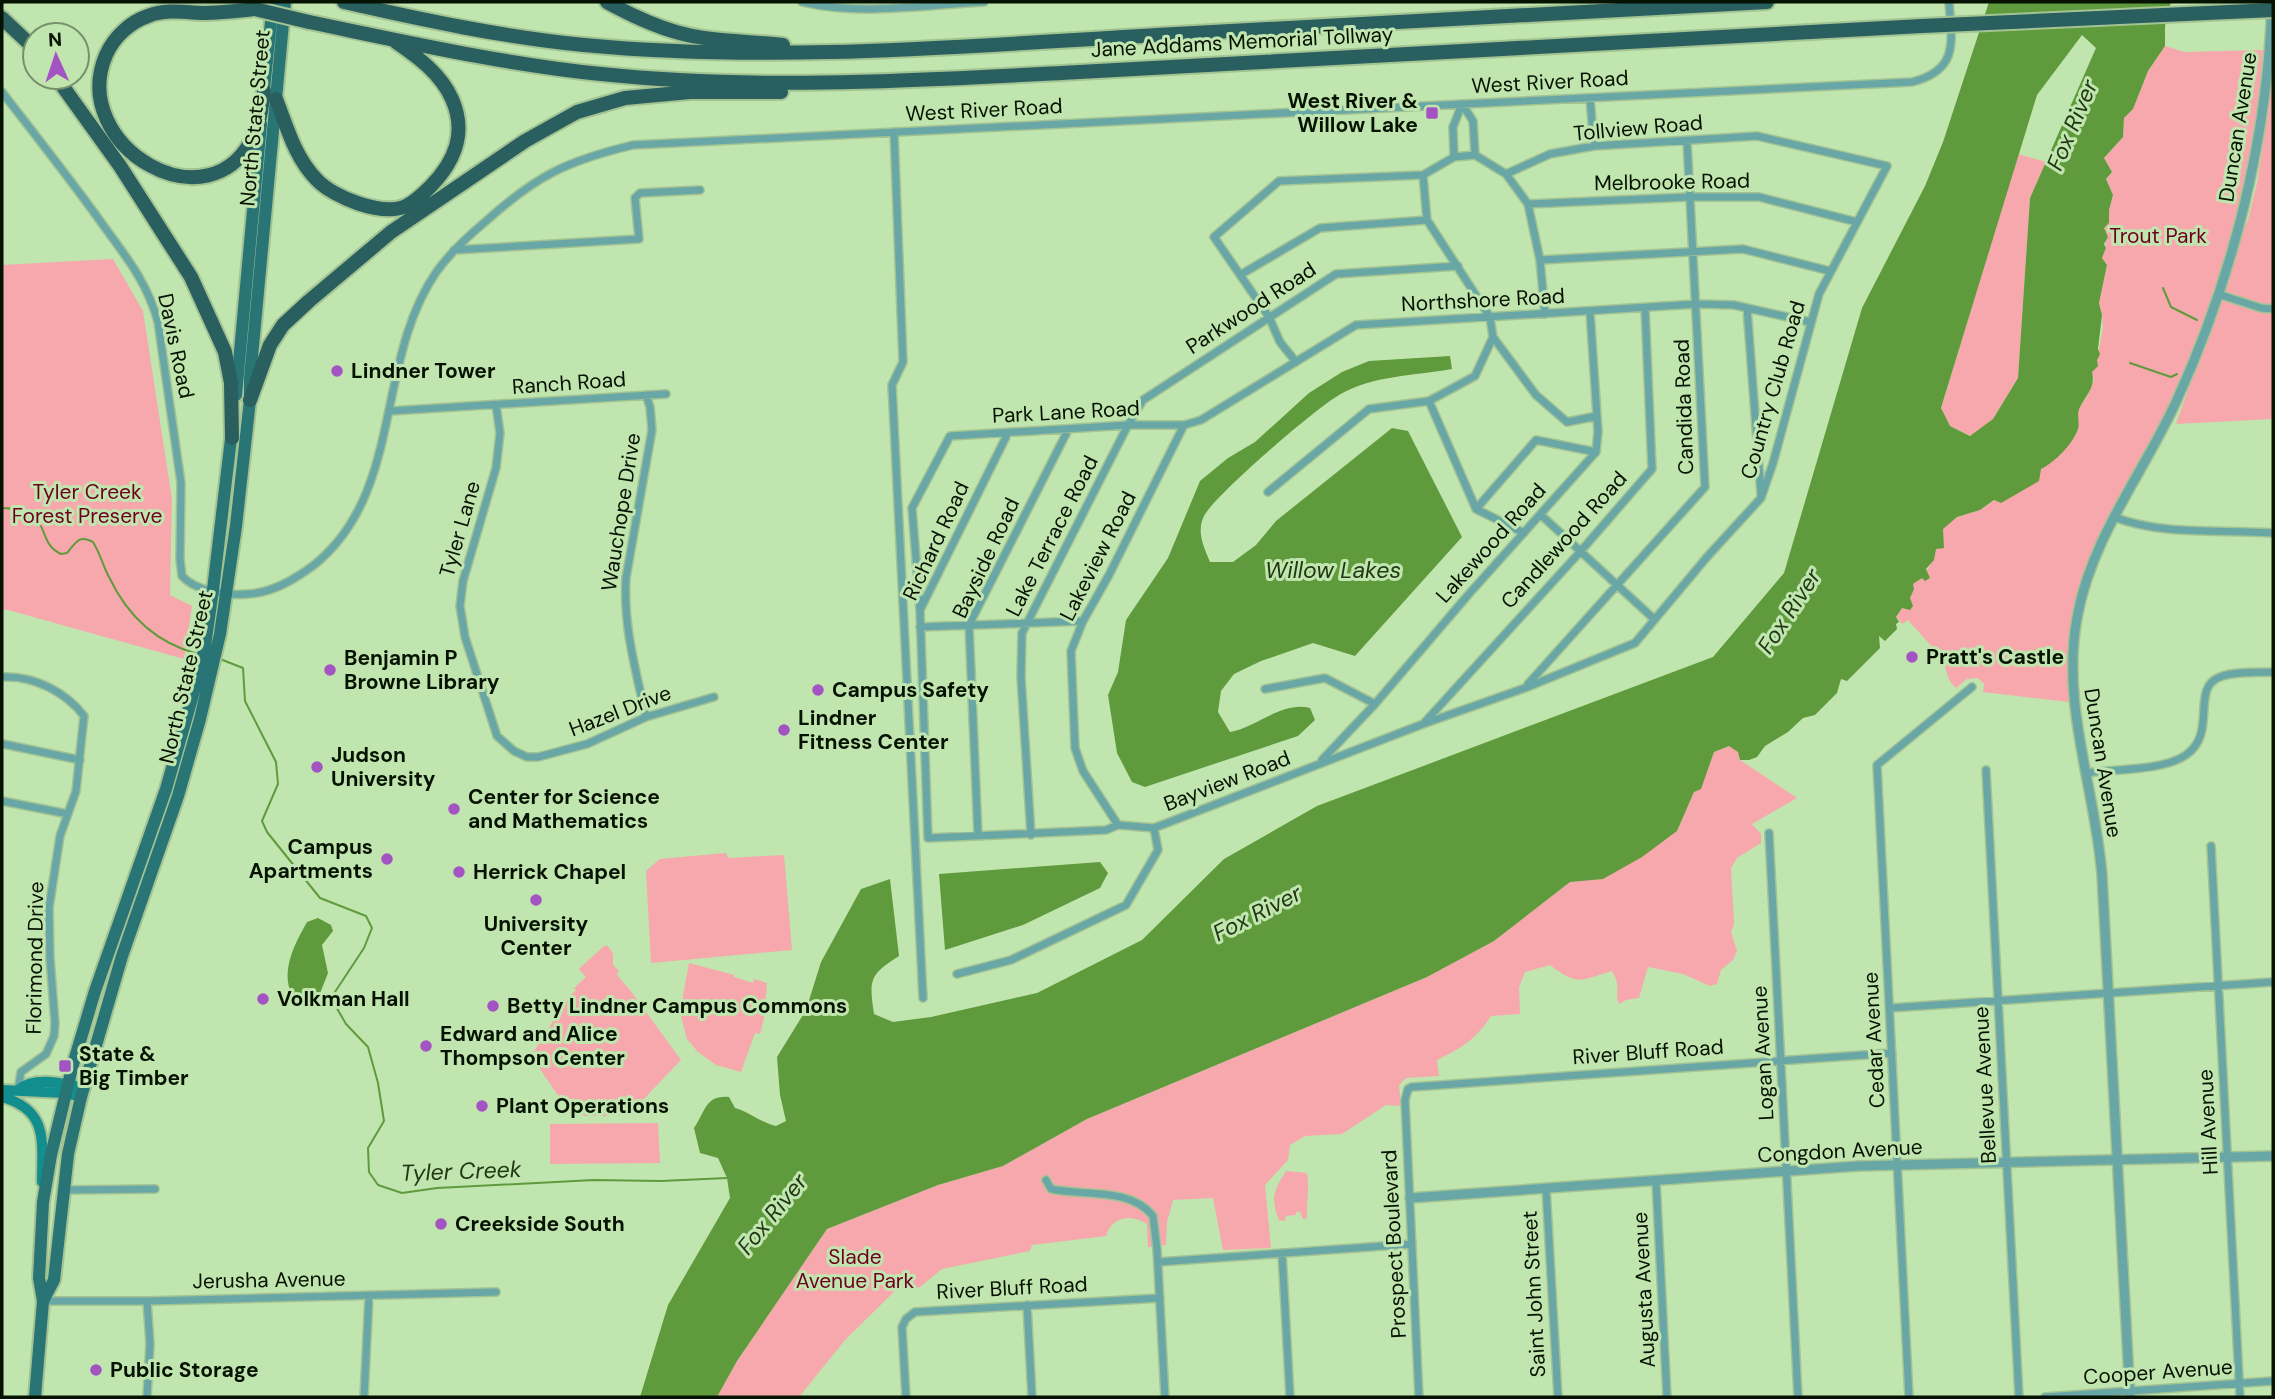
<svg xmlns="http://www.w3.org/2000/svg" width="2275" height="1399" font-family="'DM Sans',sans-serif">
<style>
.green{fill:#f7a8ac}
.water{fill:#5f9b3c;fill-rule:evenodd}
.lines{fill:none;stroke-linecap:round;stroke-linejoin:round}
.stream{stroke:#5f9b3c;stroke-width:2}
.minor-casing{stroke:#a3c393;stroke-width:10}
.tertiary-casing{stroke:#a3c393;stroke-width:12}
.secondary-casing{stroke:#a3c393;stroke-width:14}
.primary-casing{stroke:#a3c393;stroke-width:16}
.motorway-casing{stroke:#a3c393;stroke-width:18}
.minor{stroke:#69a7a7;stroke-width:7}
.tertiary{stroke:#69a7a7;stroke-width:9}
.secondary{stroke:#128e8f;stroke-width:10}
.primary{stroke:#297475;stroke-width:12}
.motorway{stroke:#295f5f;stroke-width:14}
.motorway-bridge-casing{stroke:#a3c393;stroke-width:18;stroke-linecap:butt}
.motorway-bridge{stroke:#295f5f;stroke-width:14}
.poi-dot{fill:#a453c3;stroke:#c1e5af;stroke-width:2.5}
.labels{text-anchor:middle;stroke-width:6;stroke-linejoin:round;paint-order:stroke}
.street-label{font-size:21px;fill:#061202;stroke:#c1e5af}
.poi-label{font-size:21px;font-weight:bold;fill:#061202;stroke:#c1e5af;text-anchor:start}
.park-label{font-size:21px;fill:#6e001f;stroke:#c1e5af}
.water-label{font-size:23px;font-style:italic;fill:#203913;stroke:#c1e5af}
</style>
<rect width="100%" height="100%" fill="#c1e5af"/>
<path class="green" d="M2165,46L2184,52L2263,50C2257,161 2225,275 2182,378C2171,403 2159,430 2146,454C2124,495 2097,533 2083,577C2069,618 2067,660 2069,702L1983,692L1984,684L1978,678L1967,679L1956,688C1944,676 1949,671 1941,659C1932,645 1919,633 1908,620L1902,624L1896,617C1902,607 1915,596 1913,584C1925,577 1933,563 1936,548H1944L1942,529L1957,517L1980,510L2041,469L2078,429V410L2088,395L2094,380L2092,372L2097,360L2103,328L2102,315L2099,303L2107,266L2102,258L2106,248L2104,228L2109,223V210L2113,195L2106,179L2112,172L2104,158L2123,137L2124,118L2133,109L2148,71Z
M2273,77V419L2176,424L2249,216L2257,183Z
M2018,154L2046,162L2030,198L2018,378L1993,419L1971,436L1950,426L1941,409Z
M113,259L143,311L172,499L170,595L192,606L184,659L8,610H2V265Z
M1729,746L1739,752L1740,760L1797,798L1752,824L1761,834V843L1737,858L1731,868L1734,924L1731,932L1737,951L1733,960L1721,970L1717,984L1710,986L1683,974L1648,967L1639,998L1626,1000L1619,1004C1614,990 1622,988 1612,971C1581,980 1578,987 1550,965L1525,972L1519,987L1520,1014L1491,1016C1477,1038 1461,1049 1437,1060L1439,1076L1406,1078L1399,1085L1401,1106L1386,1105L1342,1134L1305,1136L1290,1145L1288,1160L1265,1185L1271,1248L1223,1250L1213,1198L1173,1200L1167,1222L1166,1245L1148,1247L1147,1224C1131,1213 1111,1217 1106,1236L1032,1245L1030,1251L942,1269L920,1287L910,1290L908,1278L845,1340L799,1397H717L737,1361L827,1229L938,1185L1003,1166L1087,1119L1427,977L1494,941L1570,882L1585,880L1677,831L1694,792L1701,788L1714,752Z
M726,853L728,858L784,855L792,950L651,963L646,871L660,859Z
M604,946H608L613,954V965L619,971L617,975L630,990L681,1060L638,1105L619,1116H585L564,1104L531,1056L568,998L576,990L574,988L586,977L579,969Z
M689,963L734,975V977L753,983L754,979L767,983L764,1018L760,1034L755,1033L741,1072L716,1065L698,1052L687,1039L680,1012Z
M658,1123L660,1163L550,1164V1124Z
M1286,1171L1307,1173C1310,1189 1306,1202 1307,1218L1303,1219L1300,1212H1296V1215L1286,1216L1285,1221L1279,1220C1270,1198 1274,1190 1286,1171Z"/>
<path class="water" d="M1989,2H2171L2165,26V46L2148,71L2133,109L2124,118L2123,137L2104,158L2112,172L2106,179L2113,195L2109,210V223L2104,228L2108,237L2104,244L2106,248L2102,258L2107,265L2099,303L2102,315L2098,349L2100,354L2097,360L2098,366L2092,372C2096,387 2086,395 2080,407C2076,414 2080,422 2078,429C2073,444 2054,463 2041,469L2039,481L2001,503L1994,500L1980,510L1957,517L1943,529L1944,548L1936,549L1934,560L1926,569L1930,578L1925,581L1922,578L1913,584L1914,589L1910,598L1913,606L1910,610L1902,608L1896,617L1899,622L1896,624L1897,629L1885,641L1879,636L1880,648L1847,681L1841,679L1837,693L1815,715L1803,718L1788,732L1765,746L1757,757L1749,760H1740L1738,752L1729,746L1714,752L1701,789L1694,792L1677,831L1642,857L1603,879L1570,882L1494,941L1427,977L1087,1119L1003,1166L938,1185L827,1229L737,1361L717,1397H640L668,1305L730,1198L727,1178L718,1158L700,1153L694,1128C706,1111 705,1095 729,1097L735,1108C750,1112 761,1123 776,1126L786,1121L780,1095L777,1057L806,1010L821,962L861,889L890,879L899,956C869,975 869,980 874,1014L893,1022L931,1017L1037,993L1142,940L1224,859L1317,806L1713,657L1784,573L1862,308L1925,186L1943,142ZM2082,35L2096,48L2030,198L2018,378L1993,419L1970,436L1950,426L1941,408L2037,95Z
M1450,356L1452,369C1414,376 1373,375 1339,395C1316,408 1215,495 1204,516C1196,532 1204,547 1210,562H1233L1256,545L1276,521L1392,428L1408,431L1462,537L1355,656L1313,643L1261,661L1234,674L1221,691L1218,712L1230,732C1257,727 1282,701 1310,708L1315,720L1298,736L1145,787L1132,782L1117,753L1108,695L1118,672L1126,620L1168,558L1200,481L1228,458L1255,442L1309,393L1342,372L1369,361Z
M1100,862L1108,873L1100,888L1023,925L945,950L939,874Z
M318,918L331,925L333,931L322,945L328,973L319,996L314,1002L293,996C279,973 295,943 307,922Z"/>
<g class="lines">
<path class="stream" d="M2163,288L2171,307L2197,320
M2130,363L2171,377L2177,374
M2,508C56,509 33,541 61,554L67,553C76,543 78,534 93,542C100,553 103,566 109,577C127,615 156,643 198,654
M220,659L243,668L245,701L276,762L278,784L262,821L267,832L320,898L366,916L372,928L364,948L331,998L346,1024L368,1047L378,1083L384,1121L368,1148L369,1172L378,1185L402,1193L437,1188L594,1180L661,1181L727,1178"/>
<defs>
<path id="minor" d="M802,2C860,16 924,5 984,2
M2,92C36,136 71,180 103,225C127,258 147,282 158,322L181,483L180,559L182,576C195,591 228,596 247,594C272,593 294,580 314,565C405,492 374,361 437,271C451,252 467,237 485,222C536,176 566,161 633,145L1912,82C1959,70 1952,42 1949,2
M1590,98L1594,146
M1462,104L1473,121L1475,155
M894,132L903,362L892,385L923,998
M1454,157L1453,127L1462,104
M1506,174L1528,204L1540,260L1545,314
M1528,204L1690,197H1759L1857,222
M454,250L639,239L635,198L640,193L700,190
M1540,260L1743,249L1830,271
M1240,275L1320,228L1427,220
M2218,294L2261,308L2273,309
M1747,308L1761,494
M1493,337L1536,395L1567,422L1597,416
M646,395L650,407L652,430L626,578C623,626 636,671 646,717
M1429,401L1476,509L1524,533
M496,405L500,433L496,468L463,581L460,606L465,637L497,736L514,751L527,757H538L587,744L646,717L714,697
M390,411L666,394
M1008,433L920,610L928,838L1106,830L1118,825L1154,828L1423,724L1525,688L1635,643L1707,557L1761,498L1773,463L1819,294L1887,166L1757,136L1594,146L1550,154L1506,174L1475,155L1454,157L1423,175L1279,181L1214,237L1269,317L1280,342L1296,362
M1268,492L1369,409L1429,401L1475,376L1493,337L1490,317L1427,220L1423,175
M1476,509L1536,440L1596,452
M1541,515L1654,619
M2114,517C2163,536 2221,529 2273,533
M920,609L912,508L950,436L1128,425H1184L1201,420L1356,325L1697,304L1734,305L1810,322
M920,627L1083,621
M5,677C34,676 66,692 84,716L76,791L60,836L49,908L50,958L55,1023L54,1036L46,1054L21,1072L18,1090
M1528,684L1705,487L1687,141
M1265,689L1325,678L1375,704
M1424,723L1580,552L1652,469L1645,308
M3,744L80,760
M1322,760L1375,704L1468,595L1596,452L1598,431L1590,311
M1986,770L2019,1397
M2086,773C2113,769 2163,771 2186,755C2218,733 2190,688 2220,677C2236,671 2257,673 2273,672
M2,801L68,814
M1118,825L1083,771L1075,748L1071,651L1083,621L1109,575L1184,425
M1769,833L1798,1397
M978,835L969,625L1068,430
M1031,835L1021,677L1022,633L1128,425L1143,400L1336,274L1458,266
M2211,846L2240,1397
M957,974L1011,960L1126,905L1158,850L1154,828
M1890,1008L2273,982
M1046,1180L1051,1189C1082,1196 1130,1187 1153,1216L1157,1249L1165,1397
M1656,1181L1667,1397
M1546,1188L1558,1397
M64,1190L155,1189
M1282,1253L1290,1397
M1158,1262L1412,1244
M44,1301H147L496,1292
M147,1301L150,1344L147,1397
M1027,1305L1032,1397
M364,1397L369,1296
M906,1397L902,1327L906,1319L915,1312L1160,1298
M1419,1397L1405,1100L1408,1089L1412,1087L1892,1053
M1909,1397L1877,765L1972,687
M2045,1397L2273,1381"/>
<path id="tertiary" d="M1410,1198L1858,1166L2273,1156
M2130,1397L2102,875C2095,788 2061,705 2077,618C2091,538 2143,474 2176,402C2233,278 2268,138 2272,2"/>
<path id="secondary" d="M2,1090L65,1093L81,1097
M18,1090C34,1076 65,1083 84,1088
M2,1097C49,1110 42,1142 42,1182"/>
<path id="primary" d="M263,99L273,2
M236,395L261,124
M43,1301L54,1280L68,1154L81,1097L122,956L178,796L200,719L220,634L236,526L250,400V378L285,2
M35,1397L43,1301L39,1278L43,1202L51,1155L72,1068L95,991L166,789L197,681L205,646L213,590L232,430"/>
<path id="motorway" d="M344,2C423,20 502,37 584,45C775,63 967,46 1157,35C1360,24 1563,13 1767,2
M607,2C629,14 652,25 676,32C710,42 748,41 783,45
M255,9C237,11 219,13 201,13C184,12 165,9 148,16C130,22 114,37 106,55C67,146 212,232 255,133C261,120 262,104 264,91
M2,18L35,49
M309,22C406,42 503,64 601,74C754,90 909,81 1061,73L1922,26
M56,77L120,166L191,277L225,352L231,383L232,438
M276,99C287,127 295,158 317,180C333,197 382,217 406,206C415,202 424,193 431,186C455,161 467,133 452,99C441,74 418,57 396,42
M250,400L270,345L283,325L309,301L391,232L525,141L577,112L625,98L690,92H781"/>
</defs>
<use href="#minor" class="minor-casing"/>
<use href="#tertiary" class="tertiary-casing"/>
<use href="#secondary" class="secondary-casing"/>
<use href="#primary" class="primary-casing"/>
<use href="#motorway" class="motorway-casing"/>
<use href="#minor" class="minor"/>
<use href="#tertiary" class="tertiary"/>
<use href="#secondary" class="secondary"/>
<use href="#primary" class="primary"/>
<use href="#motorway" class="motorway"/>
<defs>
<path id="motorway-bridge" d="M255,9L309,22
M1922,26L2273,10"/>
</defs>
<use href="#motorway-bridge" class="motorway-bridge-casing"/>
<use href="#motorway-bridge" class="motorway-bridge"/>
</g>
<g class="poi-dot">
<rect x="1425" y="106" width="14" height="14" rx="3.5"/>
<circle cx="337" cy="371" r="7"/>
<circle cx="1912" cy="657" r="7"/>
<circle cx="330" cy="670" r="7"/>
<circle cx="818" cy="690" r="7"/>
<circle cx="784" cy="730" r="7"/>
<circle cx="317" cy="767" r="7"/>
<circle cx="454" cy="809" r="7"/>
<circle cx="387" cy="859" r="7"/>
<circle cx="459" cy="872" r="7"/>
<circle cx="536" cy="900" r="7"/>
<circle cx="263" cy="999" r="7"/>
<circle cx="493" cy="1006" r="7"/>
<circle cx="426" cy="1046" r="7"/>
<rect x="58" y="1059" width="14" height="14" rx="3.5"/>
<circle cx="482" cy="1106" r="7"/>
<circle cx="441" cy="1224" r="7"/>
<circle cx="96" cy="1370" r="7"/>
</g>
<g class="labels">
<g class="street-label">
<text transform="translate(1242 42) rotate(-3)" y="7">Jane Addams Memorial Tollway</text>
<text transform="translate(1550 82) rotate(-3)" y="7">West River Road</text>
<text transform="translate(984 110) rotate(-3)" y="7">West River Road</text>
<text transform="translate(255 118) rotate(-85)" y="7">North State Street</text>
<text transform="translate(2238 127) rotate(-81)" y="7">Duncan Avenue</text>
<text transform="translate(1638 128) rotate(-5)" y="7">Tollview Road</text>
<text transform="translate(1672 182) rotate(-1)" y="7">Melbrooke Road</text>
<text transform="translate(1483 300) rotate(-3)" y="7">Northshore Road</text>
<text transform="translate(1251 308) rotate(-33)" y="7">Parkwood Road</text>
<text transform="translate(176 346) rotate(78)" y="7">Davis Road</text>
<text transform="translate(569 383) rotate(-4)" y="7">Ranch Road</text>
<text transform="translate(1773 390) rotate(-74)" y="7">Country Club Road</text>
<text transform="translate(1684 407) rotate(-92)" y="7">Candida Road</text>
<text transform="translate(1066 412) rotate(-3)" y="7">Park Lane Road</text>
<text transform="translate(621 512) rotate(-81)" y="7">Wauchope Drive</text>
<text transform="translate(460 529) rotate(-74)" y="7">Tyler Lane</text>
<text transform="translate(1052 536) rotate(-63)" y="7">Lake Terrace Road</text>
<text transform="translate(1564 540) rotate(-48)" y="7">Candlewood Road</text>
<text transform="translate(936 541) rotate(-65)" y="7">Richard Road</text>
<text transform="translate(1491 543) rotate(-48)" y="7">Lakewood Road</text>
<text transform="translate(1098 556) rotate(-63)" y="7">Lakeview Road</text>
<text transform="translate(986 558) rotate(-65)" y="7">Bayside Road</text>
<text transform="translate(186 677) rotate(-77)" y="7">North State Street</text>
<text transform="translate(620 711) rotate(-21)" y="7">Hazel Drive</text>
<text transform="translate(2103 763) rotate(81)" y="7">Duncan Avenue</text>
<text transform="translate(1227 781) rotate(-21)" y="7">Bayview Road</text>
<text transform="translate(35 958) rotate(-89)" y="7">Florimond Drive</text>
<text transform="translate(1874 1040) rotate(-93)" y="7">Cedar Avenue</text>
<text transform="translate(1648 1052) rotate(-4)" y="7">River Bluff Road</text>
<text transform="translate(1763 1053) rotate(-93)" y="7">Logan Avenue</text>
<text transform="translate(1985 1085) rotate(-93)" y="7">Bellevue Avenue</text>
<text transform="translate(2208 1122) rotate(-93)" y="7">Hill Avenue</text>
<text transform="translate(1840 1151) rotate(-3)" y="7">Congdon Avenue</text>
<text transform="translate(1394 1244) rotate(-93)" y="7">Prospect Boulevard</text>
<text transform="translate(269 1280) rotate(-1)" y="7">Jerusha Avenue</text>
<text transform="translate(1012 1288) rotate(-3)" y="7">River Bluff Road</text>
<text transform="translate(1644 1290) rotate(-93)" y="7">Augusta Avenue</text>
<text transform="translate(1534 1294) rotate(-93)" y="7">Saint John Street</text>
<text transform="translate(2158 1372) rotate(-4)" y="7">Cooper Avenue</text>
</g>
<g class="poi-label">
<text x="1418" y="108" text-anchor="end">West River &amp;<tspan x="1418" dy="24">Willow Lake</tspan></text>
<text x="351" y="378">Lindner Tower</text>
<text x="1926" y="664">Pratt's Castle</text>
<text x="344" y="665">Benjamin P<tspan x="344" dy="24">Browne Library</tspan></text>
<text x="832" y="697">Campus Safety</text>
<text x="798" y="725">Lindner<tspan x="798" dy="24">Fitness Center</tspan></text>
<text x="331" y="762">Judson<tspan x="331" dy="24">University</tspan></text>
<text x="468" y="804">Center for Science<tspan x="468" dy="24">and Mathematics</tspan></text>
<text x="373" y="854" text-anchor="end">Campus<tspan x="373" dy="24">Apartments</tspan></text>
<text x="473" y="879">Herrick Chapel</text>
<text x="536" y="931" text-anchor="middle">University<tspan x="536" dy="24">Center</tspan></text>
<text x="277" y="1006">Volkman Hall</text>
<text x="507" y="1013">Betty Lindner Campus Commons</text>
<text x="440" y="1041">Edward and Alice<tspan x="440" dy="24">Thompson Center</tspan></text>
<text x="79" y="1061">State &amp;<tspan x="79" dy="24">Big Timber</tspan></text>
<text x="496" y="1113">Plant Operations</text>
<text x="455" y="1231">Creekside South</text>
<text x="110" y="1377">Public Storage</text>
</g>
<g class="park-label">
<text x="2158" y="243">Trout Park</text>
<text x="87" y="499">Tyler Creek<tspan x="87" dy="24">Forest Preserve</tspan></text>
<text x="855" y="1264">Slade<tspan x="855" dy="24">Avenue Park</tspan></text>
</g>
<g class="water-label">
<text transform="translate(2072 125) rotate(-67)" y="8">Fox River</text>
<text x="1333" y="578">Willow Lakes</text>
<text transform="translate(1789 611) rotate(-57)" y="8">Fox River</text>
<text transform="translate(1257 913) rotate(-27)" y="8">Fox River</text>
<text transform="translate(461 1171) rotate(-2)" y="8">Tyler Creek</text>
<text transform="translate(772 1214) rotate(-51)" y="8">Fox River</text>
</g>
</g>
<rect width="2275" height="1399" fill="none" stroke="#061202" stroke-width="7"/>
<g transform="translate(56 56) rotate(357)"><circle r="33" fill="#c1e5af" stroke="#76916a" stroke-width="2"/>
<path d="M0-5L12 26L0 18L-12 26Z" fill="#a453c3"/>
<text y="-10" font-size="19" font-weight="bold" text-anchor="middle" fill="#061202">N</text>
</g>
</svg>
